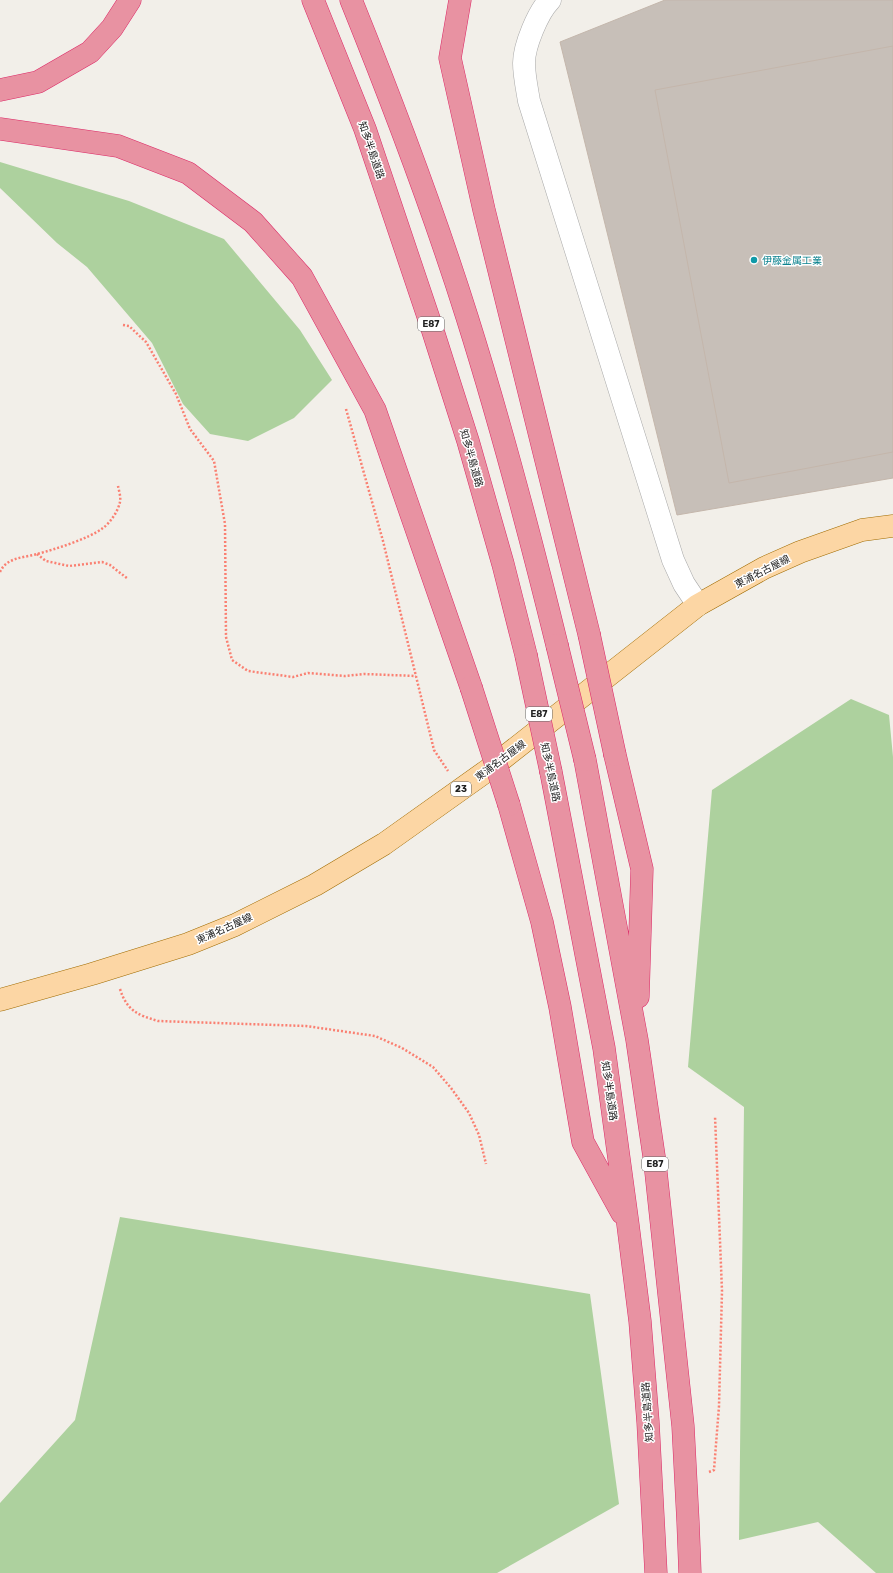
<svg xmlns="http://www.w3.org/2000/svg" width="893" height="1573" font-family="Rubik,'Noto Sans JP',sans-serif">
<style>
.forest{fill:#add19e}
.building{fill:#c7bfb8;stroke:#c4b6ab}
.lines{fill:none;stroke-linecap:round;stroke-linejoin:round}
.street-casing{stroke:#a9a9a9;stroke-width:23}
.primary-casing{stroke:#a06b00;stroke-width:23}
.highway-casing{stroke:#dc2a67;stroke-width:23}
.path{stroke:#fa8072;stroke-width:2.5;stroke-dasharray:2 2;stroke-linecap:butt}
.street{stroke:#fff;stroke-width:22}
.primary{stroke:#fcd6a4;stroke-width:22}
.highway{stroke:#e892a2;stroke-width:22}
.highway-bridge-casing{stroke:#dc2a67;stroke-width:23;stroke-linecap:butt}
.highway-bridge{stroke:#e892a2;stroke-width:22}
.culture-dot{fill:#0f9aa8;stroke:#fff;stroke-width:1.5}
.labels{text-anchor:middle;stroke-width:3;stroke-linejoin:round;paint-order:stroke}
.shield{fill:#fff;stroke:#646464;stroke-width:1}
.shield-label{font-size:9px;font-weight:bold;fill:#222}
.street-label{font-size:10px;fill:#222;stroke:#fff}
.culture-label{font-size:10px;fill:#0d838f;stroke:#fff;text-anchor:start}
</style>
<rect width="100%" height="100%" fill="#f2efe9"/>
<path class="forest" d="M0,162L129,201L224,239L300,330L332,380L294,418L248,441L210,434L183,404L152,343L87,267L57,243L0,188Z
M851,699L889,715L893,757V1573H876L818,1522L739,1540L744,1107L688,1067L712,790Z
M120,1217L590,1294L619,1504L497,1573H0V1503L75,1420Z"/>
<path class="building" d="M665,0H893V478L677,515L560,42Z
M893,46V452L729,483L655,90Z"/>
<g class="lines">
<defs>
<path id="street" d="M550,0C538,12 524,46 524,63C524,75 527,89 529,101L673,560L684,584L698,605"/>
<path id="primary" d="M0,1000L92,974L188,944L235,925L315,885L384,844L488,770L698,605L764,568L800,552L862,530L893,526"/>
<path id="highway" d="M313,0L365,129L431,325L468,441L503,564L526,655
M351,0C393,104 433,209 467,317C501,425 530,535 557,645
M460,0L450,58L484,210L589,634
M0,90L38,82L90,52L112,28L130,0
M0,129L118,146L188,173L253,222L302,277L375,410L471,687
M615,755L642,869L638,997
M585,760L637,1040L655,1163L683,1426L688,1522L690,1573
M551,772L604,1048L628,1225L640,1321L648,1422L656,1573
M509,805L542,922L560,1007L583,1142L622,1213"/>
</defs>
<use href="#street" class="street-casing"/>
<use href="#primary" class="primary-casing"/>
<use href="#highway" class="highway-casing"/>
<path class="path" d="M123,325L129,326L146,342L176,394L190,429L214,461L225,524L226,637L232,660L248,671L293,677L308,673L345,676L364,674L416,676
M346,409L383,541L434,750L448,771
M37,554L46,561L69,566L102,562L110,565L128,579
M0,572C7,557 23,558 37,554C56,549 88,539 103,528C111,522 118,511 120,502C121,497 119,491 118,486
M120,989C127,1011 138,1015 158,1021L306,1026L375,1036L402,1048L433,1067L451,1088L469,1113L479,1135L486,1164
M709,1472L714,1470L719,1406L722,1291L715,1116"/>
<use href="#street" class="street"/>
<use href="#primary" class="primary"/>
<use href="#highway" class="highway"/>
<defs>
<path id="highway-bridge" d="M589,634L615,755
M557,645L585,760
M526,655L551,772
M471,687L509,805"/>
</defs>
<use href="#highway-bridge" class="highway-bridge-casing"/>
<use href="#highway-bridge" class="highway-bridge"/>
</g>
<circle class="culture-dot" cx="754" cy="260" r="4"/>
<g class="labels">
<g class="shield">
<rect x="418" y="317" width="26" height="14" rx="3"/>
<rect x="526" y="707" width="26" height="14" rx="3"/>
<rect x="451" y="782" width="20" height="14" rx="3"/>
<rect x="642" y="1157" width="26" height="14" rx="3"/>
</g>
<g class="shield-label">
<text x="431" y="327">E87</text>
<text x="539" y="717">E87</text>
<text x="461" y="792">23</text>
<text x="655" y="1167">E87</text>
</g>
<g class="street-label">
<text transform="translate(372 150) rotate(71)" y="4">知多半島道路</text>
<text transform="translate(472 458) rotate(74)" y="4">知多半島道路</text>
<text transform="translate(762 571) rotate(-27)" y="4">東浦名古屋線</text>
<text transform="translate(500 760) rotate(-37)" y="4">東浦名古屋線</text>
<text transform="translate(551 772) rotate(78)" y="4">知多半島道路</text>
<text transform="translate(224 928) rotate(-24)" y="4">東浦名古屋線</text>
<text transform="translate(610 1091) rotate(82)" y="4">知多半島道路</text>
<text transform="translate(647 1412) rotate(-94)" y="4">知多半島道路</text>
</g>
<g class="culture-label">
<text x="762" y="264">伊藤金属工業</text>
</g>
</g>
</svg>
